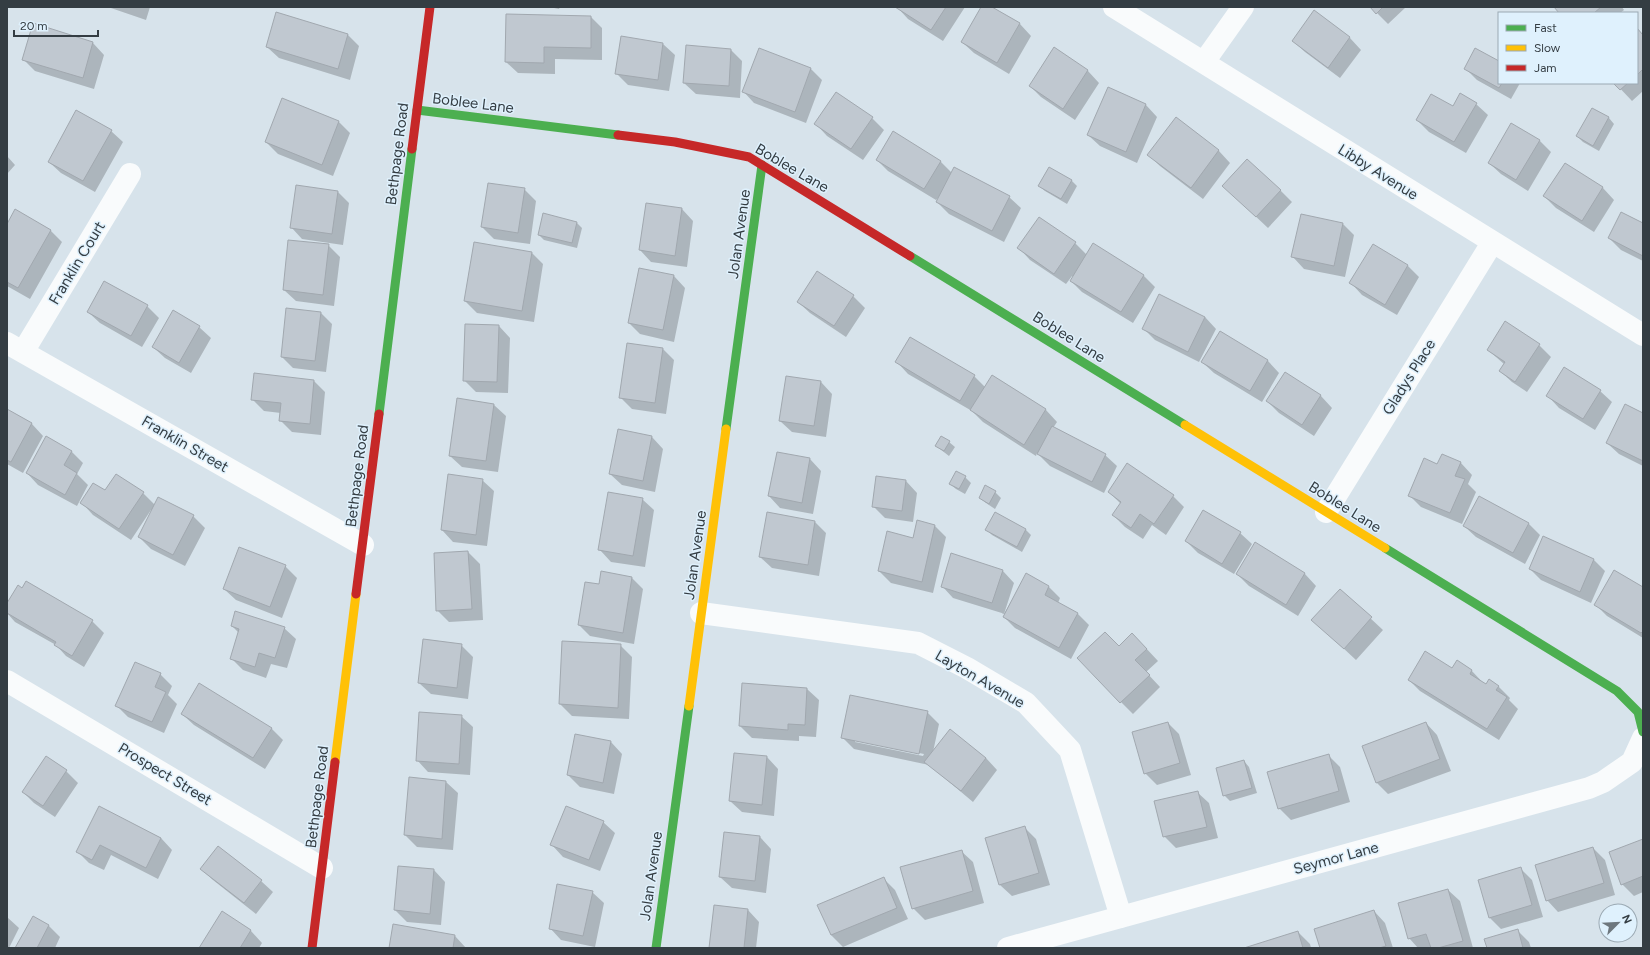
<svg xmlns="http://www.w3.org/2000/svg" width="1650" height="955" font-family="Figtree,sans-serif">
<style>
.shadow{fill:#0003;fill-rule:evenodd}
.building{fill:#c0c8d0;stroke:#a1a8af}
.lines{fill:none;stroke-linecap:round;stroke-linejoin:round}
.street{stroke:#f9fbfc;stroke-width:22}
.fast{stroke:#4caf50;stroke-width:9}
.slow{stroke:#ffc107;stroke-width:9}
.jam{stroke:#c62828;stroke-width:9}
.labels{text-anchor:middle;stroke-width:3;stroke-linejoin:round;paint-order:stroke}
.street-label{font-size:15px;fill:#343d43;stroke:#dff1fd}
</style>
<rect width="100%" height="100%" fill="#d7e3eb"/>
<path class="shadow" d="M108,7H150L146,20Z
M549,7H560L559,9Z
M897,7H965L943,41L908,19Z
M982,7H990L1020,24L1031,36L1009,74L974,53L962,42Z
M1371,7H1406L1388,24Z
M1555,7H1622L1624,10L1620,13H1560Z
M1315,12L1350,38L1361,50L1340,78L1305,52L1293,41Z
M591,17L602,28V60L555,59V74L518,73L506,62Z
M34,25L93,43L104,55L94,89L35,71L24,60Z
M1637,28L1643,35V91L1632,101L1615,83H1637Z
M348,35L359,46L350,80L279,58L267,47Z
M622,37L663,44L675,55L669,91L628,85L616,73Z
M1054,49L1088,71L1099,83L1075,120L1041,97L1030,86Z
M731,50L742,61L740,98L696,94L684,83Z
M1499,62V83H1520L1511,99L1477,80L1465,68Z
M811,69L822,80L806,123L754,103L743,91Z
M1108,89L1146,105L1157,117L1137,163L1100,146L1088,135Z
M1476,104L1488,115L1466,153L1429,132L1417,120L1454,107Z
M1593,109L1609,118L1614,124L1599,151L1583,142L1577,136Z
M872,118L884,130L863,160L827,136L816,124Z
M1176,119L1219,151L1230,163L1203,199L1160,166L1149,155Z
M338,121L350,133L333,176L278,154L266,142Z
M111,131L123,142L95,192L61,173L49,162Z
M893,133L941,162L952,173L1009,197L1021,208L1004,242L949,214L937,202L940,197H939L936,200L888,171L877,160Z
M1539,140L1551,152L1528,191L1501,174L1489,163Z
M7,156L15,165L7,174Z
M1565,164L1603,188L1614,200L1594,232L1556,208L1544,196Z
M1071,180L1077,186L1067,204L1045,191L1039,186Z
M524,189L536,201L530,244L494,239L482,227Z
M1280,190L1292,202L1268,228L1235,197Z
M338,192L349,203L343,245L302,239L291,227Z
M646,204L682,209L693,221L687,267L651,262L640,250Z
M16,211L51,231L62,242L30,299L7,286V226Z
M577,223L582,228L577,248L544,240L539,235Z
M1342,223L1354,235L1345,277L1304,269L1293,257Z
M1643,224V261L1621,250L1609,238Z
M1075,243L1087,255L1143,275L1155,287L1133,323L1082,292L1071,281L1073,277L1072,276L1066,284L1030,260L1019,248Z
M328,245L340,257L334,306L296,301L284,290Z
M1373,245L1408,266L1419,277L1397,315L1362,295L1351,283Z
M532,253L543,264L534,322L477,313L465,301Z
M674,276L685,288L674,342L640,334L629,323Z
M853,296L865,308L846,337L810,313L798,302Z
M147,306L159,318L142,347L100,323L88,312Z
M321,313L332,324L326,372L293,368L282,357Z
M1205,317L1216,329L1199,362L1155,340L1143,328Z
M1506,323L1539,345L1551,357L1527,392L1512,382L1500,371L1504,364L1488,350Z
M499,326L510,338L508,393L476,392L464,380Z
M199,327L211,338L191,373L165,358L153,347Z
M1220,332L1268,361L1279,373L1262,402L1214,373L1202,362Z
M910,338L974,376L986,388L993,377L1046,410L1057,422L1053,428L1105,455L1117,466L1104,493L1050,466L1037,453L1036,456L983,422L972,411L908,374L897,362Z
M662,348L674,360L666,414L632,409L620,397Z
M1285,373L1321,396L1332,408L1314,436L1279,413L1267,401Z
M787,377L821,382L832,394L826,437L792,432L780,421Z
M314,381L325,392L321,435L292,432L280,420L281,413L264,411L252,399Z
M1600,391L1612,402L1595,430L1559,408L1548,396Z
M458,400L494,405L506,416L498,472L462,467L450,456Z
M7,410L32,424L43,436L23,473L7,464Z
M1643,414V466L1619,454L1607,443Z
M652,437L663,449L655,492L622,485L610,474Z
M949,442L955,447L949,456L936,446Z
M71,451L83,463L77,474L88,485L77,506L38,485L27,473Z
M777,453L810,459L821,471L813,514L780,508L769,496Z
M1442,455L1461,463L1472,475L1468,484L1476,492L1462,524L1421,507L1409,495L1437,465Z
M965,477L971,483L965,494L956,489L950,484Z
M482,480L494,491L487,546L453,542L442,530Z
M906,481L917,493L913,522L885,518L873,506Z
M105,491L143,493L155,505L193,516L205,528L185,566L151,549L139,537L152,511L151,510L131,540L93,515L82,503Z
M995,492L1001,498L995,509L986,503L980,498Z
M1109,492L1173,496L1184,507L1166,535L1152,525L1143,539L1125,527L1113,515L1121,504Z
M1479,497L1529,524L1540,535L1525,564L1476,537L1464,526Z
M642,499L654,510L645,567L611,562L600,550Z
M815,522L826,533L819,576L772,568L760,557Z
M934,525L946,537L933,593L891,583L879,571L914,539Z
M987,530H1026L1031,535L1022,552L992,535Z
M1240,533L1252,544L1234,574L1198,553L1186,541Z
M1543,538L1594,560L1605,571L1591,603L1541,580L1530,569Z
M1255,544L1305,574L1316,586L1298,616L1249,586L1237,574Z
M468,552L480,564L483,620L449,622L437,610Z
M285,566L297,578L282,618L236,600L224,589Z
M1003,571L1014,583L1004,614L1026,575L1049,587L1060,598L1058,603L1078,614L1089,625L1071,659L1015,628L1004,617L1005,614L953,598L942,586Z
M632,578L643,589L634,644L590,636L579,625L599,585Z
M1643,588V638L1607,616L1595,604Z
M1340,590L1383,630L1356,660L1313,620Z
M7,605L92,621L104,633L84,667L66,656L56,645L15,622L7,613Z
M232,626L284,628L296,639L287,668L271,664L266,678L243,670L231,658L239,633Z
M461,645L473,657L468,699L431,694L419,683Z
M620,645L632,657L629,719L572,716L560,704Z
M1144,646L1158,661L1146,672L1160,687L1133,714L1121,702L1119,648Z
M135,663L160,674L172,686L168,695L177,704L164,733L128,717L117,706Z
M1453,670H1471L1486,686H1498L1510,698L1509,700L1518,709L1499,740L1420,691L1409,680Z
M743,684L807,689L819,700L816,737L799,736V741L752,738L740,726Z
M927,712L939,724L933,752L986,758L997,770L973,802L929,765L854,749L842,737ZM855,740L924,754L923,756L855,742Z
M182,714L271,728L283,740L265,769L194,725Z
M461,716L473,727L470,775L428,772L417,760Z
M1168,723L1179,734L1191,775L1157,785L1145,773Z
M1426,723L1437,735L1451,771L1388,794L1376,782Z
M611,742L622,754L614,794L580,787L568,775Z
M1328,755L1340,767L1350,802L1291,820L1279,808Z
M46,757L66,771L78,783L55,817L34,803L23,792Z
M767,757L778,769L774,816L742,812L730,801Z
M1244,761L1249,767L1257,793L1230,801L1224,795Z
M446,782L458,793L453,850L417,847L405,835Z
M1197,792L1209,803L1218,838L1176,848L1164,836Z
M100,808L161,838L172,850L158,879L111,855L104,870L89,863L78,852Z
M603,822L615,833L600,871L563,857L552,845Z
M1025,828L1036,839L1050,885L1012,896L1000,885L987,839Z
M760,837L771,849L766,893L732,888L720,877Z
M1643,840V892L1634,896L1622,884Z
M1593,848L1605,860L1615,895L1558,912L1547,900Z
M961,851L973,862L984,903L925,920L913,908Z
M1520,868L1532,880L1543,917L1501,929L1490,918Z
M201,869L261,881L273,892L256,914L213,880Z
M434,870L445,882L441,925L407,922L395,910Z
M883,878L895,890L908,919L843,947L831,935L819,905Z
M1448,890L1460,901L1473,948L1431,947L1418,948L1409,938Z
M592,892L604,903L595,947L561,940L550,928Z
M748,910L759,922L756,948H710Z
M1374,911L1385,923L1393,948H1321Z
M222,913L251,931L262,943L259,948H200Z
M7,917L19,928L9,948H7Z
M33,917L49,926L60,937L55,948H17Z
M1517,930L1529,942L1531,948H1488Z
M1298,932L1310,944L1311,948H1246Z
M455,936L466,948H390Z"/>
<path class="building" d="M895,7H946L931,30Z
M981,7H992L1020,23L997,63L961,42Z
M1370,7H1383L1376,14Z
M1554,7H1601L1594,13H1559Z
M1314,10L1350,37L1328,68L1292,41Z
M276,12L348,34L338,69L266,47Z
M506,14L591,16V48L544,47V63L505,62Z
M33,23L93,42L83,78L22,60Z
M1637,28L1643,35V69L1637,75Z
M621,36L663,43L658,80L615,74Z
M686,45L731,49L729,86L683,83Z
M1054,47L1088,70L1063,109L1029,86Z
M759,48L811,68L795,112L742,92Z
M1475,48L1499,61V83H1502L1499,88L1464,69Z
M1613,83H1628L1620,90Z
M1108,87L1146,104L1126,152L1087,135Z
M836,92L873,117L851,149L814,124Z
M1460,93L1477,103L1454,142L1416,120L1431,94L1453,106Z
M282,98L339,121L322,165L265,142Z
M1592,108L1609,117L1593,146L1576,136Z
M76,110L112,130L83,181L48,162Z
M1176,117L1219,150L1191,188L1147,155Z
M1511,123L1540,140L1516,180L1488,163Z
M893,131L941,161L924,189L876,160Z
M1247,159L1281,190L1256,217L1222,186Z
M1565,163L1603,187L1582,221L1543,196Z
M954,167L1010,196L992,231L936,202Z
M1049,167L1072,180L1061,199L1038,186Z
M488,183L525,188L518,233L481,227Z
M296,185L338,191L332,234L290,228Z
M646,203L682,208L675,256L639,250Z
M15,209L51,230L18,288L7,282V224Z
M1621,212L1643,223V256L1608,238Z
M543,213L577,222L572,243L538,235Z
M1301,214L1343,223L1334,266L1291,257Z
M1039,217L1076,242L1054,274L1017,248Z
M288,240L329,244L323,295L283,290Z
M474,242L532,252L522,311L464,301Z
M1093,243L1144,275L1121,312L1070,281Z
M1373,244L1408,265L1385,305L1349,283Z
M639,268L674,275L663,330L628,323Z
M817,271L854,295L834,326L797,302Z
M104,281L148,305L131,336L87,312Z
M1159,294L1205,317L1188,352L1142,329Z
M286,308L321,312L315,361L281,357Z
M173,310L200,326L179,363L152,347Z
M1505,321L1540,344L1515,382L1499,371L1505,362L1487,350Z
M465,324L499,325L497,382L463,381Z
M1220,331L1268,360L1250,391L1201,362Z
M910,337L975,375L960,401L895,362Z
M627,343L663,348L655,403L619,398Z
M1564,367L1601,390L1583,419L1546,396Z
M1285,372L1321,395L1302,425L1266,401Z
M254,373L314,380L310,424L279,421L281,403L251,400Z
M992,375L1046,409L1024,445L970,410Z
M786,376L821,381L814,426L779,421Z
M457,398L494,404L486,461L449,456Z
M1625,404L1643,413V461L1606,443Z
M7,409L32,423L11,462L7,460Z
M1052,426L1106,454L1092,482L1037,454Z
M618,429L652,436L643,481L609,474Z
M46,436L72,451L64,465L77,473L65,495L26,473Z
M941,436L950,441L944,451L935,446Z
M777,452L810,458L802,503L768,496Z
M1442,454L1461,462L1455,476L1465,479L1450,513L1408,496L1424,458L1437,464Z
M1127,463L1174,495L1154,524L1140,514L1131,528L1112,515L1121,502L1108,492Z
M956,471L966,476L959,489L949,484Z
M116,474L144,492L119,529L80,503L93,483L105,490Z
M448,474L483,479L476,535L441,530Z
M876,476L906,480L902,511L872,507Z
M985,485L996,491L989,504L979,498Z
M608,492L643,498L633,556L598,550Z
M1479,496L1529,523L1513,553L1463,526Z
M158,497L194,515L173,555L138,537Z
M1203,510L1241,532L1222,564L1185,541Z
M767,512L815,521L808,565L759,557Z
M995,512L1026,529L1017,547L985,530Z
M917,520L935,525L922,582L878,571L887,531L913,538Z
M1543,536L1594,559L1580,592L1529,569Z
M1255,542L1305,573L1286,605L1236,574Z
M239,547L286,565L270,607L223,589Z
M468,551L472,609L436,611L434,553Z
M951,553L1003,570L992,603L941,587Z
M1614,570L1643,587V631L1641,633L1594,605Z
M601,571L632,577L623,633L578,625L585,582L599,584Z
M1026,573L1049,586L1045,595L1078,613L1059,648L1003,617Z
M26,581L93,620L72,656L54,645L56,642L7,613V603L18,585L22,588Z
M1340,589L1372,617L1344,649L1311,620Z
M235,611L285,627L275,658L259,653L255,667L230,659L239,629L231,626Z
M1105,632L1119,646L1132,633L1147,649L1135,660L1150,675L1120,703L1077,658Z
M423,639L462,644L457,688L418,683Z
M562,641L621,644L618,708L559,704Z
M1425,651L1452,668L1457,660L1472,670L1470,674L1486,684L1489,679L1499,686L1496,690L1507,697L1487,729L1408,680Z
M135,662L161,673L155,687L166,692L152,722L115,706Z
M199,683L272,728L253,758L181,714Z
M742,683L807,688L805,725L788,724V730L739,726Z
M850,695L928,711L919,754L841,738Z
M419,712L462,715L459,764L416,761Z
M1168,722L1180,763L1144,774L1132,732Z
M1426,722L1440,759L1376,783L1362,746Z
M950,729L986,758L961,791L924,762Z
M575,734L611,741L603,783L567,775Z
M734,753L767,756L762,805L729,801Z
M1329,754L1339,791L1278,809L1267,772Z
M46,756L67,770L43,806L22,792Z
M1244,760L1252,788L1223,796L1216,768Z
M409,777L446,781L442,839L404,835Z
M1198,791L1207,827L1163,837L1154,801Z
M99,806L161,838L146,868L100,845L92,860L76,852Z
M566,806L604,821L589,860L550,845Z
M1025,826L1039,873L999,885L985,838Z
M724,832L760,836L755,881L719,877Z
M1643,839V876L1621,885L1609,852Z
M218,846L262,880L244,903L200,869Z
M1593,847L1604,883L1546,901L1535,865Z
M962,850L973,891L912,909L900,867Z
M398,866L434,869L430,914L394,910Z
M1521,867L1532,905L1489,918L1478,880Z
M884,877L897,908L831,935L817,905Z
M557,884L593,891L583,936L549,929Z
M1448,889L1463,941L1438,948H1431L1426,934L1408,939L1398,903Z
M714,905L748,909L744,948H709Z
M1374,910L1386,946L1379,948H1320L1314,929Z
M222,911L251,930L240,948H199Z
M33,916L49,925L37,948H15Z
M393,924L455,935L453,948H389Z
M1518,929L1523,948H1487L1484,939Z
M1298,931L1303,948H1244Z"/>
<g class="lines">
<path class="street" d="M1114,7L1643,335
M1204,62L1243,7
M7,343L363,545
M23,352L130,174
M1326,512L1492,243
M701,613L918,643L967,668L1026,703L1070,750L1121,917
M7,681L322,868
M1008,948L1589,788L1603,782L1632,762L1643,738"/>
<path class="fast" d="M417,110L618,135
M910,256L1185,425
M379,414L412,149
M726,429L762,165
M1385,548L1617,691L1638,712L1643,732
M656,948L689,706"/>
<path class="slow" d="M1185,425L1385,548
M689,706L726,429
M335,762L356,594"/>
<path class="jam" d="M618,135L675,142L749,157L910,256
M412,149L430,7
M356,594L379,414
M312,948L335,762"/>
</g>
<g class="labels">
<g class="street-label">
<text transform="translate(473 103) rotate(7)" y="5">Boblee Lane</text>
<text transform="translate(397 154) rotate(-83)" y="5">Bethpage Road</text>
<text transform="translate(792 168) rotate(30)" y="5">Boblee Lane</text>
<text transform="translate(1378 172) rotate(32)" y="5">Libby Avenue</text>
<text transform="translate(739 234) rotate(-82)" y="5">Jolan Avenue</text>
<text transform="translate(77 263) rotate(-59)" y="5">Franklin Court</text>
<text transform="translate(1069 337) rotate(32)" y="5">Boblee Lane</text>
<text transform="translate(1409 377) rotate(-58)" y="5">Gladys Place</text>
<text transform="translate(185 444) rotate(30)" y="5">Franklin Street</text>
<text transform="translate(357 476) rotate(-83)" y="5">Bethpage Road</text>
<text transform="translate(1345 507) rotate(32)" y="5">Boblee Lane</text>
<text transform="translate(695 555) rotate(-82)" y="5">Jolan Avenue</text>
<text transform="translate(980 679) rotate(30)" y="5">Layton Avenue</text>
<text transform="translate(165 774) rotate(31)" y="5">Prospect Street</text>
<text transform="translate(317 797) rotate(-83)" y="5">Bethpage Road</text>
<text transform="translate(1336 858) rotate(-15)" y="5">Seymor Lane</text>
<text transform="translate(651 876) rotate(-82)" y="5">Jolan Avenue</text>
</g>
</g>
<rect width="1650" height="955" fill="none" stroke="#343d43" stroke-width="16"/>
<rect x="1498" y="12" width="140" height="72" fill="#dff1fd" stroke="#9ba9b3"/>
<rect x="1506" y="25" width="20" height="6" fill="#4caf50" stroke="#9ba9b3"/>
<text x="1534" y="32" font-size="12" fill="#343d43">Fast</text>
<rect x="1506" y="45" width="20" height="6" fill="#ffc107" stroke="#9ba9b3"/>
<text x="1534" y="52" font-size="12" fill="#343d43">Slow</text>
<rect x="1506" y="65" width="20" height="6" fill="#c62828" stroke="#9ba9b3"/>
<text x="1534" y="72" font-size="12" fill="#343d43">Jam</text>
<g transform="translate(1618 923) rotate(66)"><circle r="19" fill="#dff1fd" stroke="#9ba9b3"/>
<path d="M0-3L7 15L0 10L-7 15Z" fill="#6d777e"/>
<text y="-6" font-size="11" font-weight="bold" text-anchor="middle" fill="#343d43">N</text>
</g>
<path d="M14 30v6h84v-6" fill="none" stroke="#343d43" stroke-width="2"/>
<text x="20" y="30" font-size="12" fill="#343d43" stroke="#dff1fd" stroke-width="3" paint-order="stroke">20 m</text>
</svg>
